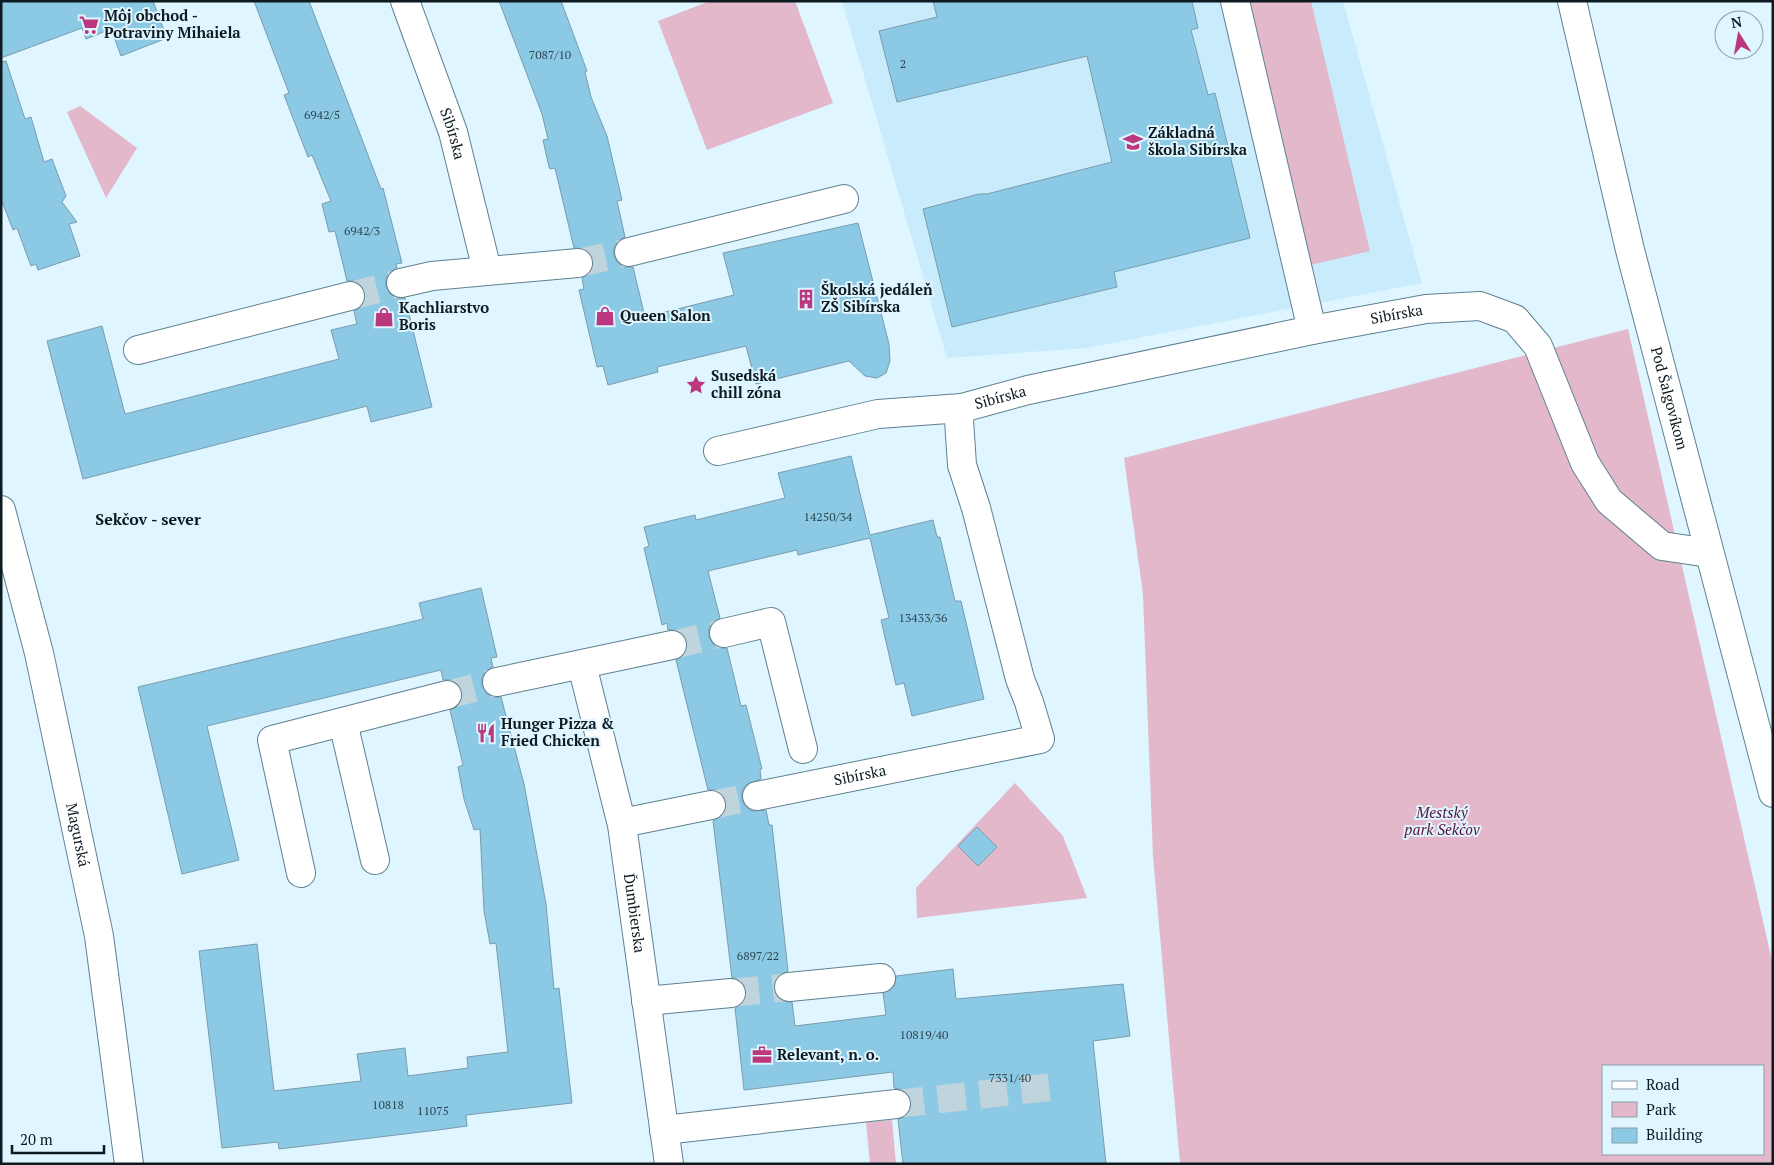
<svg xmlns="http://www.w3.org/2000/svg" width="1774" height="1165" font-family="'PT Serif',serif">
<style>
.built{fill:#c9ecfd}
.green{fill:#e2b8ca;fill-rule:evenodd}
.building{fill:#8cc9e5;stroke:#7a9cac}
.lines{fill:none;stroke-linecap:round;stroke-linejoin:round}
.minor-tunnel{stroke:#c0d4de;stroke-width:28;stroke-dasharray:28 14;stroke-linecap:butt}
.minor-casing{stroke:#5f8090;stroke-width:30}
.minor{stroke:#fff;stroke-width:28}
.labels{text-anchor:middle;stroke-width:4;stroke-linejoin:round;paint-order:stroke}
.number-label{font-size:12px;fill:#2d4651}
.poi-label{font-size:15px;font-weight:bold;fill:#0d1a20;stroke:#dff5ff;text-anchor:start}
.street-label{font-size:15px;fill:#0d1a20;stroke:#dff5ff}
.park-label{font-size:15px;font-style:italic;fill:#58163a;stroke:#dff5ff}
.neighbourhood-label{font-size:16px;font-weight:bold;fill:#0d1a20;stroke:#dff5ff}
</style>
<rect width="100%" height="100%" fill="#dff5ff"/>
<path class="built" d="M842,1H1343L1422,283L1087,348L947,358Z"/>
<path class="green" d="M710,1H795L833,103L707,150L658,21Z
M1235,1H1311L1370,251L1298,268Z
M80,106L137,148L106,198L67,112Z
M1628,329L1773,965V1164H1180L1153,856L1143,594L1124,458ZM1603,1066H1763V1154H1603Z
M1015,783L1063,836L1087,898L917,918L916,888Z
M892,1120L896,1164H870L866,1122Z"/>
<path class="building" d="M1,1H153L167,38L121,56L111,29L86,39L82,28L1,58Z
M254,1H309L381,189L383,188L402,263L396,264L397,268L390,272L386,278V286L390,294L397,298H405L432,407L371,422L367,406L83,479L47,341L102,326L125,414L339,359L331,330L357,324L354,311L361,307L365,301V292L361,285L354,281H347L335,231L329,232L322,204L331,201L312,155L308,157L284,95L289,93Z
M499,1H561L587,71L585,72L591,97L607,136L622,200L617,201L625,237L619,240L614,247V256L617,262L624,267H633L645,317L734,295L723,253L858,223L889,344L890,361L886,373L877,378L865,376L849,361L756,384L746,346L657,367L658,372L608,385L603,366L597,367L579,290L584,289L582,278L587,275L592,270L593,261L591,254L585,249L574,248L555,168L550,169L549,167L543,140L548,139L542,114Z
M933,1H1192L1198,28L1191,30L1208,95L1215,93L1250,238L1114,272L1117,287L952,327L923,209L979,194H987L1112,162L1087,56L897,102L879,31L937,17Z
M6,61L25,119L31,117L44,162L52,159L66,196L62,202L77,222L69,224L80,256L38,270L36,264L31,266L17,228L13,230L1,199V62Z
M851,456L870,535L933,520L937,537H940L955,601H961L984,699L912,716L904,683L896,685L881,620L889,618L870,538L798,555L797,550L708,571L720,618L713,622L709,628V637L713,644L719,648H727L741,706L746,705L762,769H760L761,779L746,785L742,791V800L745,806L752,811L766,810L769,825H772L788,971L780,975L775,981L774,989L777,996L782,1001L792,1002L795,1026L886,1015L883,993L890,990L895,985L896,976L953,969L956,999L1123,984L1130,1036L1093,1041L1106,1164H903L898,1119L905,1117L910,1111L911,1102L908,1094L903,1090L894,1088L893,1072L744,1090L735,1008L740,1005L745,1000L746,991L743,984L738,979L732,978L713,821L722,816L726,810V802L722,794L716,790H708L676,660L683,656L687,650V641L683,634L676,630H668L667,623L662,625L644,548L649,546L644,527L695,515L696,520L785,498L778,473Z
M481,588L497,657L491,658L493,667L486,671L482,677V685L486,693L493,697H501L524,784L546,904L554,989L559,988L572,1103L466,1115L467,1126L438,1130L279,1149L278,1142L222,1148L199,951L257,944L274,1091L361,1081L357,1054L405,1048L408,1076L468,1068L467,1057L508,1052L496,943L490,944L484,911L480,829L474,830L464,799L458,767L463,765L450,710L458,706L462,699V692L458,684L451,680H443L441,670L207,726L239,860L182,874L138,687L423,619L419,603Z
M977,827L997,847L978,866L958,846Z"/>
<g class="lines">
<path class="minor-tunnel" d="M578,263L629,252
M350,296L401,283
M672,645L724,633
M447,695L497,682
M711,805L757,796
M731,993L789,987
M896,1104L1050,1087"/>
<defs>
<g id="minor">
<path id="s1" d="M405,1L453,132L487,270"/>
<path d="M1235,1L1312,330"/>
<path id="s2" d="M1572,1L1630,250L1773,793"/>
<path d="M629,252L844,199"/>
<path d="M401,283L432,276L578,263"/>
<path d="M138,350L350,296"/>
<path d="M718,451L878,414L962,408"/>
<path id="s3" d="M1,510L39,653L99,936L129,1164"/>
<path d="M724,633L771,622L803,749"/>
<path id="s4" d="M582,665L622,825L669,1164"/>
<path d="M497,682L672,645"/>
<path d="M343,722L375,860"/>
<path id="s5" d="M757,796L1040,739L1029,702L1020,679L976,508L962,465L959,420L962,408L1028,390L1312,330L1426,309L1480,306L1515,319L1538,346L1585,463L1609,501L1662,546L1709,553"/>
<path d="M622,823L711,805"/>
<path d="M301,873L272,740L447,695"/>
<path d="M789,987L881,978"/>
<path d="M646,1001L731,993"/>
<path d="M664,1130L896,1104"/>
</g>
</defs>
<use href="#minor" class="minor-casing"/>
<use href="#minor" class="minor"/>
</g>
<defs>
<symbol id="supermarket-bare" viewBox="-9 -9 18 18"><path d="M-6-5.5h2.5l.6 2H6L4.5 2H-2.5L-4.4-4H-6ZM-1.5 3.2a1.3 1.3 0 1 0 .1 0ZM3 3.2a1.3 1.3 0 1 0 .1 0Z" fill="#bb387f" stroke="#dff5ff" stroke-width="2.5" paint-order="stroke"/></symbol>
<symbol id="school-bare" viewBox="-9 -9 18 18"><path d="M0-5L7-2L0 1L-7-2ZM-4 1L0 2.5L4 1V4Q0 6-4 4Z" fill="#bb387f" stroke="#dff5ff" stroke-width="2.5" paint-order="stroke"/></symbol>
<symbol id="building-bare" viewBox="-9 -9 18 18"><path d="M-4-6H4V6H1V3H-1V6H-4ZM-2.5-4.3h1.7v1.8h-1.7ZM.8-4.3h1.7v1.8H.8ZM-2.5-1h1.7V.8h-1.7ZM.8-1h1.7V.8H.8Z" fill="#bb387f" stroke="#dff5ff" stroke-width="2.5" paint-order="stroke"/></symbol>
<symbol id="shop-bare" viewBox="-9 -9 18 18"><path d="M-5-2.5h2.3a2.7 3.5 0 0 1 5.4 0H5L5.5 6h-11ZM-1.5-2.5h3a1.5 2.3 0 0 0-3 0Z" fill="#bb387f" stroke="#dff5ff" stroke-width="2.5" paint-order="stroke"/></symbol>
<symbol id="sight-bare" viewBox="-9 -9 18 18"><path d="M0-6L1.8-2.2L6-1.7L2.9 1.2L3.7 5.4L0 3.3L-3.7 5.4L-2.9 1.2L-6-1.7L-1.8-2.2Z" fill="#bb387f" stroke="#dff5ff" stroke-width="2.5" paint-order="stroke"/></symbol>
<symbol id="restaurant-bare" viewBox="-9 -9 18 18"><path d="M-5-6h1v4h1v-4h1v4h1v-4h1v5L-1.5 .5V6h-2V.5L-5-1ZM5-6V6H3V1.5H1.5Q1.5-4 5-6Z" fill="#bb387f" stroke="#dff5ff" stroke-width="2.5" paint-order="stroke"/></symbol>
<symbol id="office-bare" viewBox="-9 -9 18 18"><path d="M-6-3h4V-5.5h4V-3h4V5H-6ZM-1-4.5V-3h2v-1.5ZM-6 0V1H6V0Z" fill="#bb387f" stroke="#dff5ff" stroke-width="2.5" paint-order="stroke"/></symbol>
</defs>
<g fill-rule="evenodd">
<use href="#supermarket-bare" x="75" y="11" width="28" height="28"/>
<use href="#school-bare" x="1119" y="128" width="28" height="28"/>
<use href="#building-bare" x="792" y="285" width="28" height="28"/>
<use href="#shop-bare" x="591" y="302" width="28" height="28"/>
<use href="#shop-bare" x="370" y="303" width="28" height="28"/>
<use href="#sight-bare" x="682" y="371" width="28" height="28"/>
<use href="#restaurant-bare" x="472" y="719" width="28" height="28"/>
<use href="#office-bare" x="748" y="1041" width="28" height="28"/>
</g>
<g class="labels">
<g class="number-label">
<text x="550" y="59">7087/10</text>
<text x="903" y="68">2</text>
<text x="322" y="119">6942/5</text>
<text x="362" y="235">6942/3</text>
<text x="828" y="521">14250/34</text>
<text x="923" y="622">13433/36</text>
<text x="758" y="960">6897/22</text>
<text x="924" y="1039">10819/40</text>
<text x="1010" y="1082">7331/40</text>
<text x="388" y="1109">10818</text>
<text x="433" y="1115">11075</text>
</g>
<g class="poi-label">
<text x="104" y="21">Môj obchod -<tspan x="104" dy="17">Potraviny Mihaiela</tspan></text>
<text x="1148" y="138">Základná<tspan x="1148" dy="17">škola Sibírska</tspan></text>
<text x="821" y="295">Školská jedáleň<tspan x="821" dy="17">ZŠ Sibírska</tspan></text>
<text x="399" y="313">Kachliarstvo<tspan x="399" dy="17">Boris</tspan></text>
<text x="620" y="321">Queen Salon</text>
<text x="711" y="381">Susedská<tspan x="711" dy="17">chill zóna</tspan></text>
<text x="501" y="729">Hunger Pizza &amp;<tspan x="501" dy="17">Fried Chicken</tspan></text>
<text x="777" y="1060">Relevant, n. o.</text>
</g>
<g class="street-label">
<text dy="5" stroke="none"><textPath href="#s1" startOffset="141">Sibírska</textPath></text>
<text dy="5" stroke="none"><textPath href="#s5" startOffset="1076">Sibírska</textPath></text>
<text dy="5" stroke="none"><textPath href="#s5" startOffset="671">Sibírska</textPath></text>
<text dy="5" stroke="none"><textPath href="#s2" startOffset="409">Pod Šalgovíkom</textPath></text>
<text dy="5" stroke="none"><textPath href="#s5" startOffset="105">Sibírska</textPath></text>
<text dy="5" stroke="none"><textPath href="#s3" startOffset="334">Magurská</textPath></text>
<text dy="5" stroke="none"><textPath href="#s4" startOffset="254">Ďumbierska</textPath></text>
</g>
<g class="park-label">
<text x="1442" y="818">Mestský<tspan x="1442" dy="17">park Sekčov</tspan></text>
</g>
<g class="neighbourhood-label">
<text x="148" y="525">Sekčov - sever</text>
</g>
</g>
<rect width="1774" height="1165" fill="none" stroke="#0d1a20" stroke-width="5"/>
<rect x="1602" y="1065" width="162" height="90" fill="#dff5ff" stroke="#8b9da6"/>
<rect x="1612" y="1081" width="25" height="8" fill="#ffffff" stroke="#8b9da6"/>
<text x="1646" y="1090" font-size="15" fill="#0d1a20">Road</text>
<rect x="1612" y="1102" width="25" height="15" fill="#e2b8ca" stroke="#8b9da6"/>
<text x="1646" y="1115" font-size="15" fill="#0d1a20">Park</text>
<rect x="1612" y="1128" width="25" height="15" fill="#8cc9e5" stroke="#8b9da6"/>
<text x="1646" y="1140" font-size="15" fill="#0d1a20">Building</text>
<g transform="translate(1739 35) rotate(349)"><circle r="24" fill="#dff5ff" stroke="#8b9da6"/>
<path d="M0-4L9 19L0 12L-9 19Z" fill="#bb387f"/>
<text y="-8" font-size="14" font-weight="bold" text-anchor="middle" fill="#0d1a20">N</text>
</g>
<path d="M12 1145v8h92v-8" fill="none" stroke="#0d1a20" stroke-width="2.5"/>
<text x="20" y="1145" font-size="15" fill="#0d1a20" stroke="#dff5ff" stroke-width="4" paint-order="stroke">20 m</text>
</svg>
